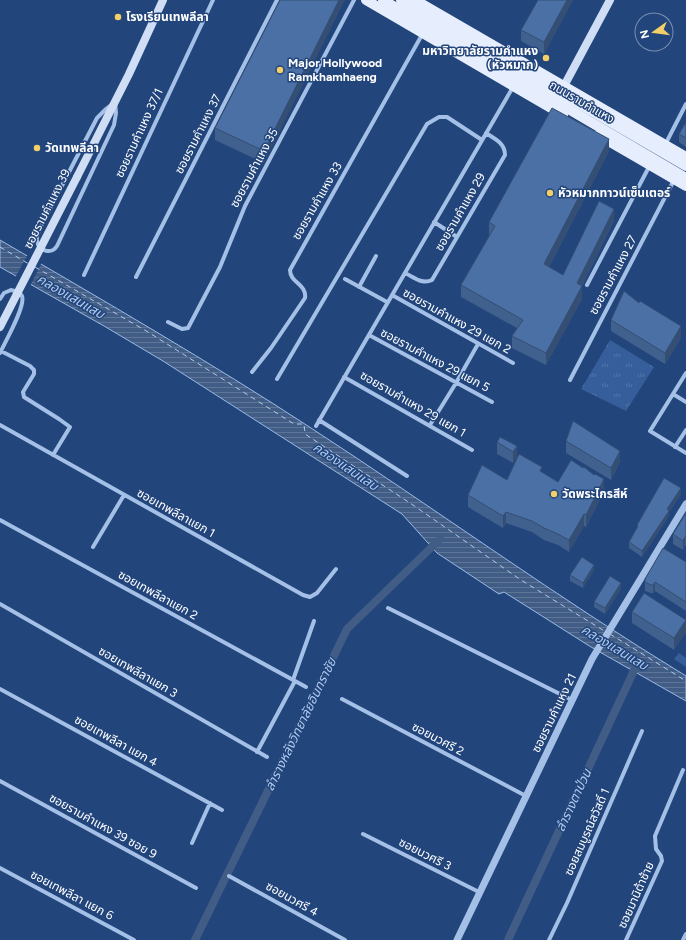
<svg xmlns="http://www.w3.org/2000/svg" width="686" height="940" font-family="Figtree,'Noto Sans Thai',sans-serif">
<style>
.grass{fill:url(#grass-tufts)}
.water{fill:url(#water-rules);stroke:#99bae7}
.pier{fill:#22457c}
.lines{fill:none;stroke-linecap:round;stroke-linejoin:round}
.canal{stroke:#425d85;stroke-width:8}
.ferry{stroke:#b0caee;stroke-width:1;stroke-dasharray:5 4;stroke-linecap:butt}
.minor{stroke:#a5c0e6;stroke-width:4}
.tertiary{stroke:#a5c0e6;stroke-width:7}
.secondary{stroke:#cfdef5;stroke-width:8}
.primary{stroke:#e6eefd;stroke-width:10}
.secondary-bridge{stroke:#cfdef5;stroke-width:8}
.primary-bridge{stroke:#e6eefd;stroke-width:10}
.wall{fill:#40608e}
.shaded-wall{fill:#344e74}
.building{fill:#4b70a5;stroke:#344e74}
.poi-dot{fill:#f2d067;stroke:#22457c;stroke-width:1.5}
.labels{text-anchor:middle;stroke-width:3;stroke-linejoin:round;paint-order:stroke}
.poi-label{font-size:12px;font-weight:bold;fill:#fff;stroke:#22457c;text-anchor:start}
.street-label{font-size:12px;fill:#fff;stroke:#22457c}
.water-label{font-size:13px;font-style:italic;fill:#b0caee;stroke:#22457c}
</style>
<defs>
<pattern id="grass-tufts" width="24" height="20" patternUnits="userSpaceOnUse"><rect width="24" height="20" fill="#355e9a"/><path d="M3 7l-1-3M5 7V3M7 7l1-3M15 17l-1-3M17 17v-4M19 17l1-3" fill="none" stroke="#5376a9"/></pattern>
<pattern id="water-rules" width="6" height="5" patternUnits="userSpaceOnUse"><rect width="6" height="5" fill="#425d85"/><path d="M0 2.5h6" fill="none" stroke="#5e7597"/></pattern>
</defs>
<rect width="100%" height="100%" fill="#22457c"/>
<path class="grass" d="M610,340L654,367L626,411L581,389Z
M679,653L686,658V667L674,659Z"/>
<path class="water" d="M0,240C104,301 210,362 311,428C437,510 558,598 686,676V701L591,647L504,592L499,594L437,553L402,514L163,361L104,326L0,267Z"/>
<path class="pier" d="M28,254L42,262L30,286L15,278Z"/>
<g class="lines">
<path class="canal" d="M195,940L347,629L440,539
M508,940L638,662"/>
<path class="ferry" d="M0,247L29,264
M35,267L148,332L294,424H304L305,434L413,505L521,580L606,632
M610,634L686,681"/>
<path class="minor" d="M115,102L116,113L114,125L57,246C51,255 39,251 37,241C36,237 38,233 40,228L97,118L106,109Z
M665,145L686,104
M434,222L457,237
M405,273C414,277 422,285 432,280L505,155C505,143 495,139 486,133
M84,275L213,0
M136,277L277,0
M345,279L387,302
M587,285L650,165
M359,287L376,256
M392,295L513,363
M0,299L4,293L11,290C16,291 20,292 22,296C26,306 5,342 0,353
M168,322L182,329L188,328L220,267L245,206L354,0
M369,335L492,402
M1,351L30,366L34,370V374L23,392L24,397L59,419L70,427L53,455
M252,372L271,348L305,298C307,284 290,283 290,270L423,33
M686,373L650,431L686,453
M344,377L472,450
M277,379L427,124L439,117H447L482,140
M570,380L674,180
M673,394L686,402
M319,420L407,476
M0,425L303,595L310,597L317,593L336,569
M430,425L456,383L478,344
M316,426L513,87
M675,447L686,430
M0,520L306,687
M93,547L124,495
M0,604L267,757
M388,608L572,700
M293,680L314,621
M0,689L222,810
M342,699L526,796
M257,752L295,681
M0,781L196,888
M363,834L479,892
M192,843L210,803
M0,868L134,940
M229,876L345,940
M549,940L567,903L642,731
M626,940L662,861L661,856L656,849L655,836L683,770
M683,940L686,934"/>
<path class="tertiary" d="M457,940L592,659L686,504"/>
<path class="secondary" d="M564,86L610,0
M77,177L129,74L163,0"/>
<path class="primary" d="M366,0L563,115
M415,0L686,157
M598,135L686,186"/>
<path class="secondary-bridge" d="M0,327L77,177"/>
<path class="primary-bridge" d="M383,0L686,178
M401,0L686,166"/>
</g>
<path class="wall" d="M280,0L264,163L215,140V128Z
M573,0L544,54L521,41V30Z
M686,122V147L679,142V134Z
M609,151L549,267L563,275L614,221L582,286V299L546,365L512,348V336L517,328L461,297V285L490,235H489V222Z
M611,320L681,338L665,364L611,331Z
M566,441L620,462L611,480L566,453Z
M497,442L517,446V457L513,463L497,454Z
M542,472L558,482L604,491L586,527L584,526L569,552L558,545L544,540L532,532L506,523L503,528L468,507V495L507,480Z
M681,494L669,512V516L642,557L629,548V542L637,529V525Z
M686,513V546H685L683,550L673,544V534Z
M686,562V611L655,591L653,593H651L645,591V579Z
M594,570L583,588L570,581V575Z
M621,589L605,614L594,607V602Z
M632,612L686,632L674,650L632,623Z"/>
<path class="shaded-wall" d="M339,0H345L264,163V151Z
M567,0H573L544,54V42Z
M609,139V151L544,276V264Z
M614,209V221L577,295V283Z
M582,286V299L546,365V353Z
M681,326V338L665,364V353Z
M517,446V457L513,463V452Z
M620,451V462L611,480V468Z
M604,479V491L586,527V515Z
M681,488V494L669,512V516L642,557V551L667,509Z
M506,512V523L503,528V516Z
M584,514V526L569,552V540Z
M685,537V546L683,550V541Z
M594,565V570L583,588V583Z
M655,582V591L653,593V585Z
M621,583V589L605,614V608Z
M686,620V632L674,650V638Z"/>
<path class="building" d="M280,0H339L264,151L215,128Z
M538,0H567L544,42L521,30Z
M552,108L609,139L544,264L563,275L599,201L614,209L577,283L582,286L546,353L512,336L523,320L461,285L495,226L489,222Z
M686,122V138L679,134Z
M624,291L639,303L640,301L681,326L665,353L611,320Z
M573,421L620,451L611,468L566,441Z
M500,437L517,446L513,452L497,442Z
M519,454L542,467L540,471L558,482L571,460L583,468L584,467L594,475L595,474L604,479L586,515L584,514L569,540L558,534L544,528L532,521L506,512L503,516L468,495L482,465L507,480Z
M664,478L681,488L667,509L669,511L642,551L629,542L638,526L637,525Z
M686,513V537H685L683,541L673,534Z
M663,548L686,562V602L655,582L653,585H651L645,582V579Z
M582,557L594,565L583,583L570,575Z
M610,576L621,583L605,608L594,602Z
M644,593L686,620L674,638L632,612Z"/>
<g class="poi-dot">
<circle cx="118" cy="17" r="4"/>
<circle cx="546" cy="58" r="4"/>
<circle cx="280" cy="70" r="4"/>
<circle cx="37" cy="148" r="4"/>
<circle cx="550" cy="193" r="4"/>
<circle cx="554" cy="494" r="4"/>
</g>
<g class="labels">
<g class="poi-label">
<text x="126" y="21">โรงเรียนเทพลีลา</text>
<text x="538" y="55" text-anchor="end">มหาวิทยาลัยรามคำแหง<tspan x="538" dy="14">(หัวหมาก)</tspan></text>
<text x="288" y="67">Major Hollywood<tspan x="288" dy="14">Ramkhamhaeng</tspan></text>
<text x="45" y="152">วัดเทพลีลา</text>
<text x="558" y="197">หัวหมากทาวน์เซ็นเตอร์</text>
<text x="562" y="498">วัดพระไกรสีห์</text>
</g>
<g class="street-label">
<text transform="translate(582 102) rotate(30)" y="4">ถนนรามคำแหง</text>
<text transform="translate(139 133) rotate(-65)" y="4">ซอยรามคำแหง 37/1</text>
<text transform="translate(198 134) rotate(-63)" y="4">ซอยรามคำแหง 37</text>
<text transform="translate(254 168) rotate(-62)" y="4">ซอยรามคำแหง 35</text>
<text transform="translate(317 201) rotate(-60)" y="4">ซอยรามคำแหง 33</text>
<text transform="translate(47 209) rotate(-63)" y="4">ซอยรามคำแหง 39</text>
<text transform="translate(460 212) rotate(-60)" y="4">ซอยรามคำแหง 29</text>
<text transform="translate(613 275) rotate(-62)" y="4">ซอยรามคำแหง 27</text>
<text transform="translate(457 321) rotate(29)" y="4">ซอยรามคำแหง 29 แยก 2</text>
<text transform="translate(435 360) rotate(28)" y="4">ซอยรามคำแหง 29 แยก 5</text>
<text transform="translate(413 404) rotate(30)" y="4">ซอยรามคำแหง 29 แยก 1</text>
<text transform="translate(176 513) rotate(29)" y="4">ซอยเทพลีลาแยก 1</text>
<text transform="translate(158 595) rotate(29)" y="4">ซอยเทพลีลาแยก 2</text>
<text transform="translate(138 672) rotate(30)" y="4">ซอยเทพลีลาแยก 3</text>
<text transform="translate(554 713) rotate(-64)" y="4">ซอยรามคำแหง 21</text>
<text transform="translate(438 739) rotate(28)" y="4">ซอยนวศรี 2</text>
<text transform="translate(116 741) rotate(29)" y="4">ซอยเทพลีลา แยก 4</text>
<text transform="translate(103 826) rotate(29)" y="4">ซอยรามคำแหง 39 ซอย 9</text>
<text transform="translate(587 832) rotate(-66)" y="4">ซอยสมบูรณ์สวัสดิ์ 1</text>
<text transform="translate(425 854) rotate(27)" y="4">ซอยนวศรี 3</text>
<text transform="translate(72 895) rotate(28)" y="4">ซอยเทพลีลา แยก 6</text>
<text transform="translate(636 895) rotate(-66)" y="4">ซอยมานิต้าซ้าย</text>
<text transform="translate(292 899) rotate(29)" y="4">ซอยนวศรี 4</text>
</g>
<g class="water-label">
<text transform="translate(71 296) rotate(30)" y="5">คลองแสนแสบ</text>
<text transform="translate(346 466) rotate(34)" y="5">คลองแสนแสบ</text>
<text transform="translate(615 647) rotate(31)" y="5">คลองแสนแสบ</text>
<text transform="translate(300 724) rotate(-64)" y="5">ลำรางหลังวิทยาลัยอินทราชัย</text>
<text transform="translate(573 800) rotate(-65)" y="5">ลำรางตาป่วน</text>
</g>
</g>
<g transform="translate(654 32) rotate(256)"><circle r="19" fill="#22457c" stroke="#7a8fb0"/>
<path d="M0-3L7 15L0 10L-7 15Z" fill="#f2d067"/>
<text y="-6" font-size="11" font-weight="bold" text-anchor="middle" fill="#ffffff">N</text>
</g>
</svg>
